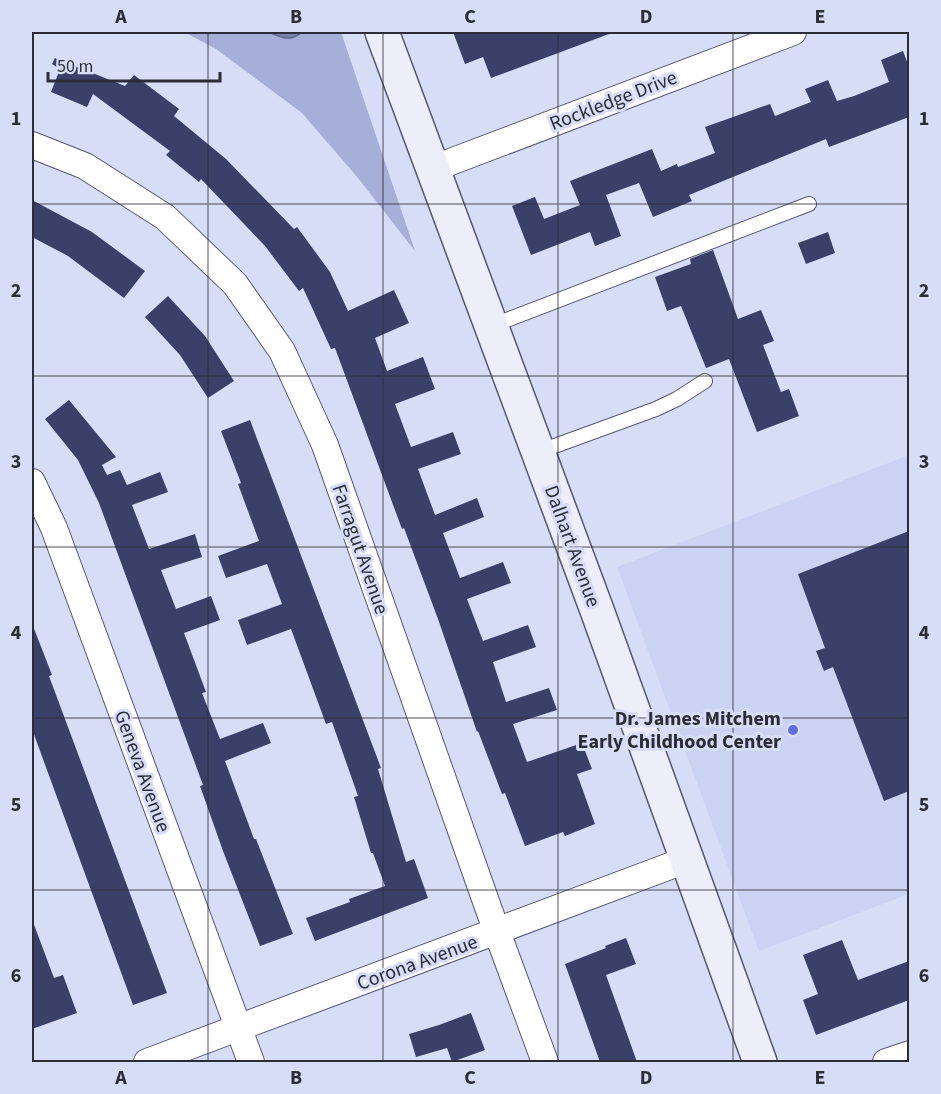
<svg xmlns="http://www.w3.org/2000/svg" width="941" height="1094" font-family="'Source Sans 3',sans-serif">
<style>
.built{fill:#ccd2f2}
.green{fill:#a7aed7}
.water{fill:#7a81ad;stroke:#62688a;stroke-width:1.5}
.building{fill:#3b4068}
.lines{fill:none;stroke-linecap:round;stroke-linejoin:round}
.lane-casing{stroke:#54586e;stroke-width:16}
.street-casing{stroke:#54586e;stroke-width:28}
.secondary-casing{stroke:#54586e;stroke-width:36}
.lane{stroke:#fff;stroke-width:14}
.street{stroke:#fff;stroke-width:26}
.secondary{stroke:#eceefa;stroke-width:33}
.grid{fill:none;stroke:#2b2d37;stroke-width:1.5;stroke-opacity:0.55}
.poi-dot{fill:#646be3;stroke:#d8ddf7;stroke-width:2}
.labels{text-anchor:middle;stroke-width:6;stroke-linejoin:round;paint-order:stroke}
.street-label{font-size:20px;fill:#2b2d37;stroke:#d8ddf7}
.poi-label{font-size:20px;font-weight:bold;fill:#2b2d37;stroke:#d8ddf7;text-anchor:end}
.neatline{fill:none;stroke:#2b2d37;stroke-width:2}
.grid-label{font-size:20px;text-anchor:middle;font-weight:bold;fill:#2b2d37}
</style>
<rect width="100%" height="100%" fill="#d8ddf7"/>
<path class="built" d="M909,455V894L759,951L617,567Z"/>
<path class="green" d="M184,32H341L415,251L358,178L302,113L216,49Z"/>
<path class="water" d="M269,32H302C291,42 282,38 269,32Z"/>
<path class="building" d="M453,32H609V34L491,78L483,57L465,64Z
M903,51L909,67V117L829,147L826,139L689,195L692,201L653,217L639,183L606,195L621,236L595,246L590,232L531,255L512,206L535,197L544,219L580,205L570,181L629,158L652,149L661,171L677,164L678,167L715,153L705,127L770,104L775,116L811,102L805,89L828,80L837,101L854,96L889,82L881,60Z
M55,58L125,86L134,75L179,109L174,116L226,159L294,229L297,227L330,272L348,311L394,290L409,323L375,338L387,371L423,357L435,389L395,404L411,447L453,432L461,454L418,469L435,515L477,498L484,517L443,533L460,578L503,562L511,583L467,599L483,641L528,625L536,647L493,662L506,702L549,688L557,710L513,724L527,762L582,743L592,769L577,774L595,824L565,836L563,832L525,846L505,793L502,794L478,731L477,732L438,619L404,528L402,529L335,348L331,349L303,288L299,291L265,246L201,179L199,182L166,155L170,151L93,94L87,107L51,92L60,69L52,64Z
M32,200L92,232L145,271L124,298L68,256L32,237Z
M828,232L835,253L806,264L798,243Z
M713,250L738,319L761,310L774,341L763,345L781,392L789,389L799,416L757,432L729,359L706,368L681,306L667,311L655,277L691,264L690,259Z
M168,296L205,336L234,381L208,398L180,355L145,317Z
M69,400L116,457L102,465L107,475L120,470L127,485L160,472L168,492L132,505L149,549L195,534L202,557L161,570L176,609L211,596L220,620L184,633L206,692L202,693L220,739L263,723L271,743L225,761L254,839H256L293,934L260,946L223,851L200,786L203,785L99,503L78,460L45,419Z
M250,420L381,768L378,769L406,862L414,859L428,898L315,941L306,918L350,902L349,899L385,886L373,853H371L354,797L358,796L332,722L326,724L291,629L247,645L238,620L282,604L267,564L226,578L218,556L259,541L238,484L241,483L221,431Z
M909,531V791L884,801L833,667L824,671L816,651L825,648L798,574Z
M32,626H33L52,675L49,676L167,993L133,1005L32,729Z
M33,922L54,978L63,975L77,1013L32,1029V923Z
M626,938L636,964L606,975L637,1062H600L565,964L606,948L605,946Z
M842,940L858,980L909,961V1000L816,1035L803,1000L818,994L803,955Z
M471,1013L485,1050L452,1062L447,1048L416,1057L409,1034L439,1025Z"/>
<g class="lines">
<defs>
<path id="lane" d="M491,326L809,204
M538,452L656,409L677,399L705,381"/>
<path id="street" d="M32,145L85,166L165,217L235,284L282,351L325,445L489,910L545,1062
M432,169L793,32
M32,482L54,528L251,1062
M147,1062L686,860
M886,1062L910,1054"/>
<path id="secondary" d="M382,32L598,613L760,1062"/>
</defs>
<use href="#lane" class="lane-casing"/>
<use href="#street" class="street-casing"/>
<use href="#secondary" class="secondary-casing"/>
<use href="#lane" class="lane"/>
<use href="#street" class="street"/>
<use href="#secondary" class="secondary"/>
</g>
<path class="grid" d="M208,32V1062M383,32V1062M558,32V1062M733,32V1062M32,204H910M32,376H910M32,547H910M32,718H910M32,890H910"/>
<circle class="poi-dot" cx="793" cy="730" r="6"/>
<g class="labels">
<g class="street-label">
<text transform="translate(613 100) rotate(-21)" y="7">Rockledge Drive</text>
<text transform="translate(573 546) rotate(70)" y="7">Dalhart Avenue</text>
<text transform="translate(361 549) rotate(71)" y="7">Farragut Avenue</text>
<text transform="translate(143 771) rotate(70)" y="7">Geneva Avenue</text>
<text transform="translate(417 962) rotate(-20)" y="7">Corona Avenue</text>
</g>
<g class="poi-label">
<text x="781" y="725">Dr. James Mitchem<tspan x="781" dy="23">Early Childhood Center</tspan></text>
</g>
</g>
<rect width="941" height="1094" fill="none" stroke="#d8ddf7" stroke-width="66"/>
<path d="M48 72v9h172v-9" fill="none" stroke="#2b2d37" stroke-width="3"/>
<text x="57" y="72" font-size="18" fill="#2b2d37" stroke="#d8ddf7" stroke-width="4.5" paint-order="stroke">50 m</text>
<rect x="33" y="33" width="875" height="1028" class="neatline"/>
<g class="grid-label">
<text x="121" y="23">A</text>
<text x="296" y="23">B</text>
<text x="470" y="23">C</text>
<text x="646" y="23">D</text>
<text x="820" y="23">E</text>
<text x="16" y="125">1</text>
<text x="924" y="125">1</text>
<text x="16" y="297">2</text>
<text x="924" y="297">2</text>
<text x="16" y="468">3</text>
<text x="924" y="468">3</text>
<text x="16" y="639">4</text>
<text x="924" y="639">4</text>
<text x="16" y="811">5</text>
<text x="924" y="811">5</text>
<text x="16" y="982">6</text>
<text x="924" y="982">6</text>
<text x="121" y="1084">A</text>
<text x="296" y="1084">B</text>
<text x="470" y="1084">C</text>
<text x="646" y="1084">D</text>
<text x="820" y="1084">E</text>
</g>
</svg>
